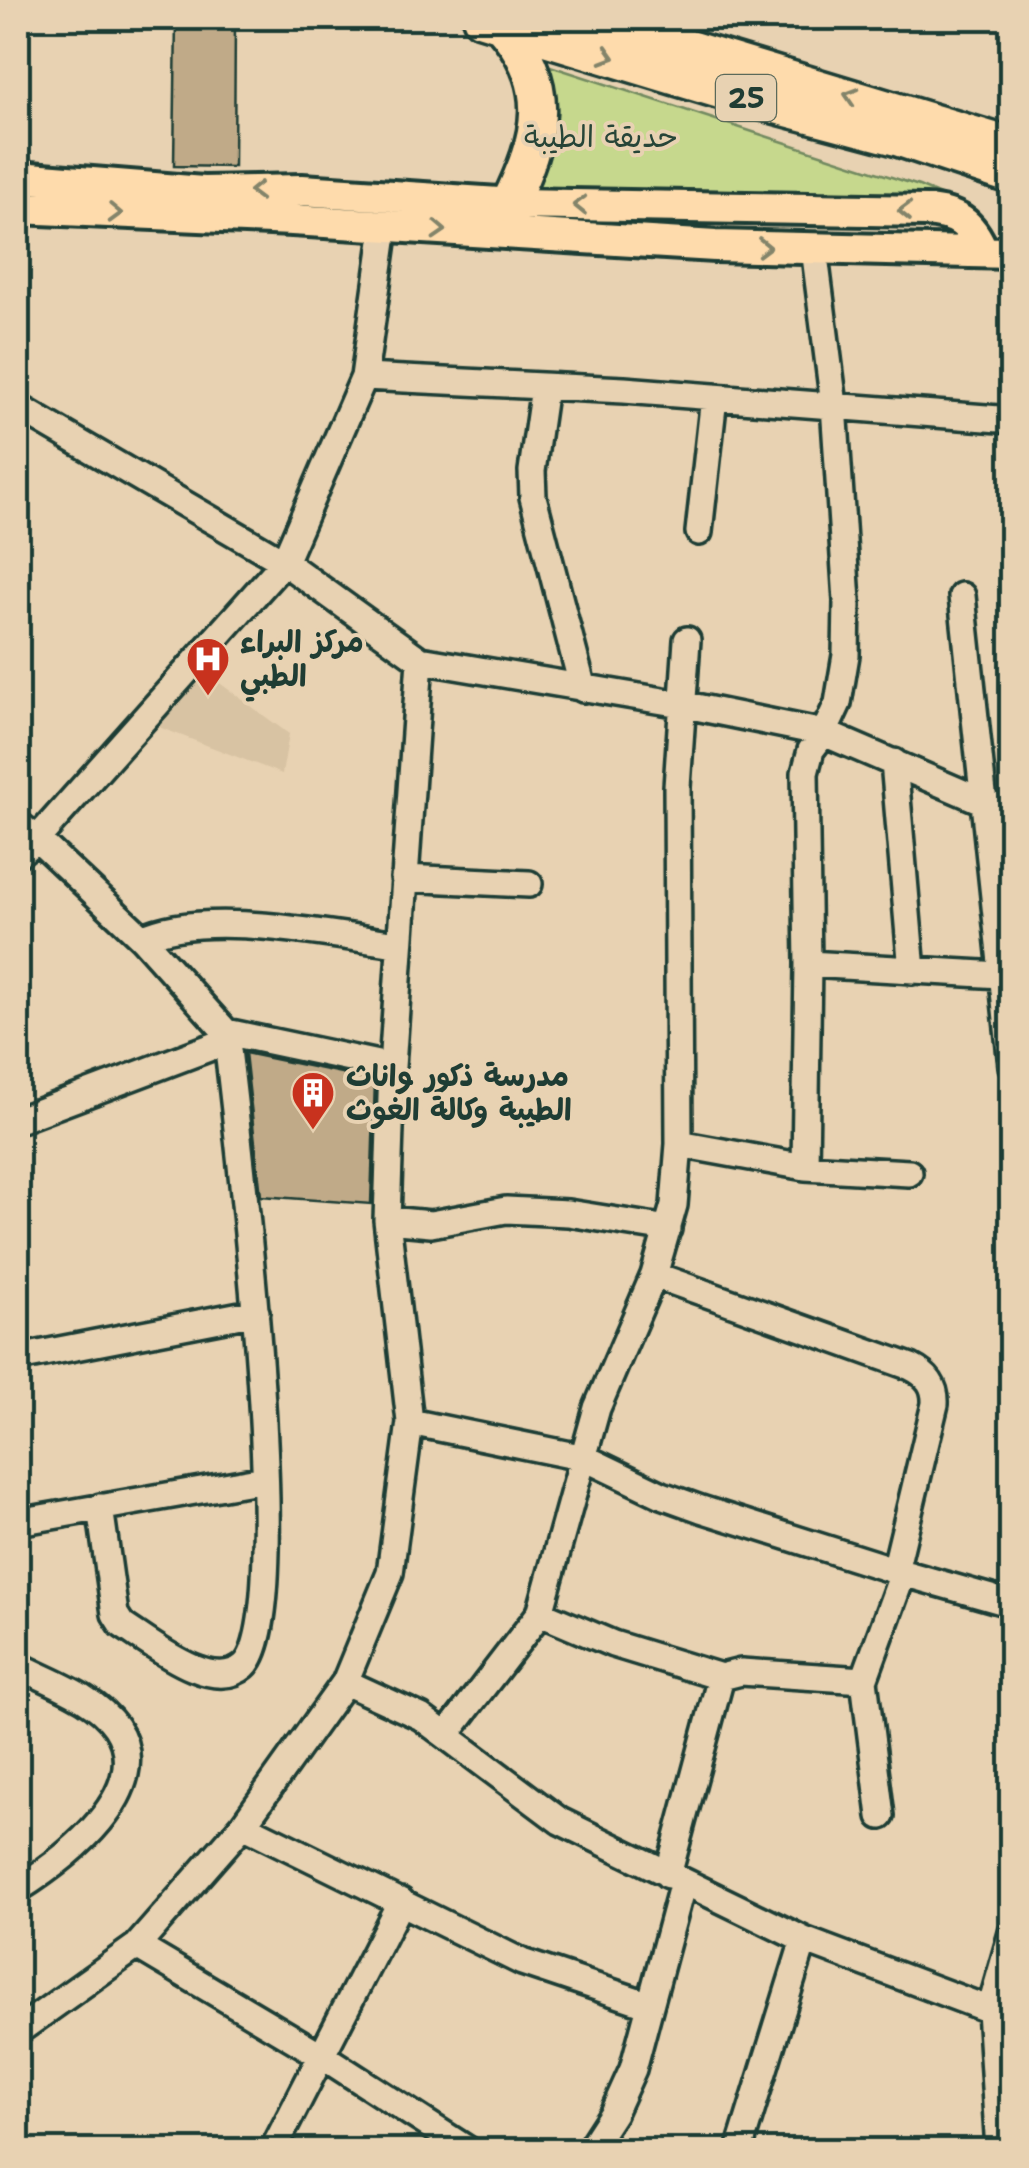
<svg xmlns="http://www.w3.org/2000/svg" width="1029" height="2168" font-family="'Shantell Sans','Playpen Sans Arabic',sans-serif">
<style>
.built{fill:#d8c3a3}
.green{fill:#c6d88d;stroke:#728a60;stroke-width:2.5}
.building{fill:#c0aa88;stroke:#1f3d34;stroke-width:2.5}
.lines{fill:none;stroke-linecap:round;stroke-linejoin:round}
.minor-casing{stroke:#1f3d34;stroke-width:32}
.major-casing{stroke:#1f3d34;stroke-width:38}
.highway-casing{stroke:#1f3d34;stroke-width:42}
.minor{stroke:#e8d2b2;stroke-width:25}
.major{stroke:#fedbac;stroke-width:30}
.highway{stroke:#fedbac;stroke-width:35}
.oneway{stroke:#83846a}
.labels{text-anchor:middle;stroke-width:8;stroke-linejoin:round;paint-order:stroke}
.shield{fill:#e8d2b2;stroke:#5b6a5a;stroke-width:2.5}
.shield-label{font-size:28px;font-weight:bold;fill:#1f3d34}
.park-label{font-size:30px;fill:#274538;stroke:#e8d2b2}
.poi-label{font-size:30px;font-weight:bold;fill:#1f3d34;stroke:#e8d2b2;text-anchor:start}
</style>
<rect width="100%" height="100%" fill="#e8d2b2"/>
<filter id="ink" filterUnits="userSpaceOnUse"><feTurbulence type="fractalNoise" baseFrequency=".01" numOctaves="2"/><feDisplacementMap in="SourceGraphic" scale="20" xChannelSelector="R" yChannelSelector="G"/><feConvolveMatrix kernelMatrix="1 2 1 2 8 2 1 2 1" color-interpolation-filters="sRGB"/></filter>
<g filter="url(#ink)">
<path class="built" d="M202,670L289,734L282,774L151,724Z"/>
<path class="green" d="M544,64L919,186L940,195L533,189Z"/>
<path class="building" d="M176,18H235L234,167L174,166Z
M245,1053L375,1080L371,1204L261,1196Z"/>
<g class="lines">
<defs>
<path id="minor" d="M364,377L624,390L1012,420
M544,387L532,471L533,497L583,689
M18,407L284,562L420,660L681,704L824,733L1012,814
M699,532L714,397
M962,596L1012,1066
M894,762L912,971
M18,824L37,839L142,938L226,1032L392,1067
M18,854L37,839L284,562L364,377L385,227
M404,878L529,884
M142,938C204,908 329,935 398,944
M808,964L1001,975
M18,1120L227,1041
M679,1144L805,1167L909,1173
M805,1167L808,964L805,773L811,750L824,733L838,703L846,655L847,601L834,405L814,248
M387,1220L431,1224L506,1210L568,1213L668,1229
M654,1275L911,1367C927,1375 936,1385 935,1404L895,1571
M18,1358L256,1312
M410,1422L585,1458L662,1495L701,1509L903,1573L1012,1604
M100,1507L115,1614L122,1625C151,1643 212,1694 244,1666C299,1618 236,1122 226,1032
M18,1522L264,1479
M540,1613L613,1644L721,1677L741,1672L864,1680
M18,1665C49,1682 95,1696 116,1727C158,1790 64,1860 18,1889
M345,1682L421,1717L560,1821L804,1940L990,2010L1012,2012
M447,1734L540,1613L597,1408L654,1275L674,1205L679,1144L677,787L687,640
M881,1816L864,1680L903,1573
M243,1825L522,1962L650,2005
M668,1875L721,1677
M137,1946L324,2057L468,2150
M18,2031L137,1946L243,1825L345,1682L390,1573L410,1422L387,1220L392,1067L420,660
M18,2149L20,2150
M273,2150L401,1901
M589,2150L613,2113L633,2069L683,1882
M739,2150L804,1940
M999,2150L990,2010L1012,1933"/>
<path id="major" d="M18,177L203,192L302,190L514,204L925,211C956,213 971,222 983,252
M18,208L292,220L715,246L1012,253"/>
<path id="highway" d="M481,18L725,92L895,137L1012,176
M588,18L1012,146
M501,24C555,85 542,136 509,204"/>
</defs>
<use href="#minor" class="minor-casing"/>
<use href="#major" class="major-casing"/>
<use href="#highway" class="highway-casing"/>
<use href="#minor" class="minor"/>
<use href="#major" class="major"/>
<use href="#highway" class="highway"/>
</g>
<defs><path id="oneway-chevron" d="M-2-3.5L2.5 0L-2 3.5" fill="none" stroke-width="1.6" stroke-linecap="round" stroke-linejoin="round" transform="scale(2.5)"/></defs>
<g class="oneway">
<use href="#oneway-chevron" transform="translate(608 56) rotate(17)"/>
<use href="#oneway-chevron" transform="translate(851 96) rotate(-163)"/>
<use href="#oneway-chevron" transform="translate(256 191) rotate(179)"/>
<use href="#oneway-chevron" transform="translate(580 205) rotate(-179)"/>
<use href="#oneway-chevron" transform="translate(905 211) rotate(-179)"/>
<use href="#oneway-chevron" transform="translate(115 213) rotate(2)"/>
<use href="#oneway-chevron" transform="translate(439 230) rotate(3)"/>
<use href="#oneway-chevron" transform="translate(764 247) rotate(1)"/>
</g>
</g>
<defs>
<symbol id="hospital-pin" viewBox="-11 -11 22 30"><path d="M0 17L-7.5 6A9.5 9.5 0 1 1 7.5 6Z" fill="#c8321e" stroke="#e8d2b2"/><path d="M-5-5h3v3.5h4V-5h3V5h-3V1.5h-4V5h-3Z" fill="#fff"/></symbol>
<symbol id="building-pin" viewBox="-11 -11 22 30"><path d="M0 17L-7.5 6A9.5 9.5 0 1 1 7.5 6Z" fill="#c8321e" stroke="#e8d2b2"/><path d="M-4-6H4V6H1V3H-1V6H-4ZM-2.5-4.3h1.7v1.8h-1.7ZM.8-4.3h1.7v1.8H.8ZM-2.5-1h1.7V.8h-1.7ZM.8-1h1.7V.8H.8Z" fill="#fff"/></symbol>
</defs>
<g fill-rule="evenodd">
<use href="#hospital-pin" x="183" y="634" width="50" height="68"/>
<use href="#building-pin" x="288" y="1068" width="50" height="68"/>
</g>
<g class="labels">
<rect class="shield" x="716" y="75" width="60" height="46" rx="8"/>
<g class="shield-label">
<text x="746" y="108">25</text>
</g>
<g class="park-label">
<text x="601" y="147">حديقة الطيبة</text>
</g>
<g class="poi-label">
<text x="240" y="652">مركز البراء<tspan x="240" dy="34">الطبي</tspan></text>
<text x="346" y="1086">مدرسة ذكور واناث<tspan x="346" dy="34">الطيبة وكالة الغوث</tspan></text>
</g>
</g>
<rect width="1029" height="2168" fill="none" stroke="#e8d2b2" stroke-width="60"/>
<rect x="30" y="30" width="969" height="2108" fill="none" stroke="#1f3d34" stroke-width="4" filter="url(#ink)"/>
</svg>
